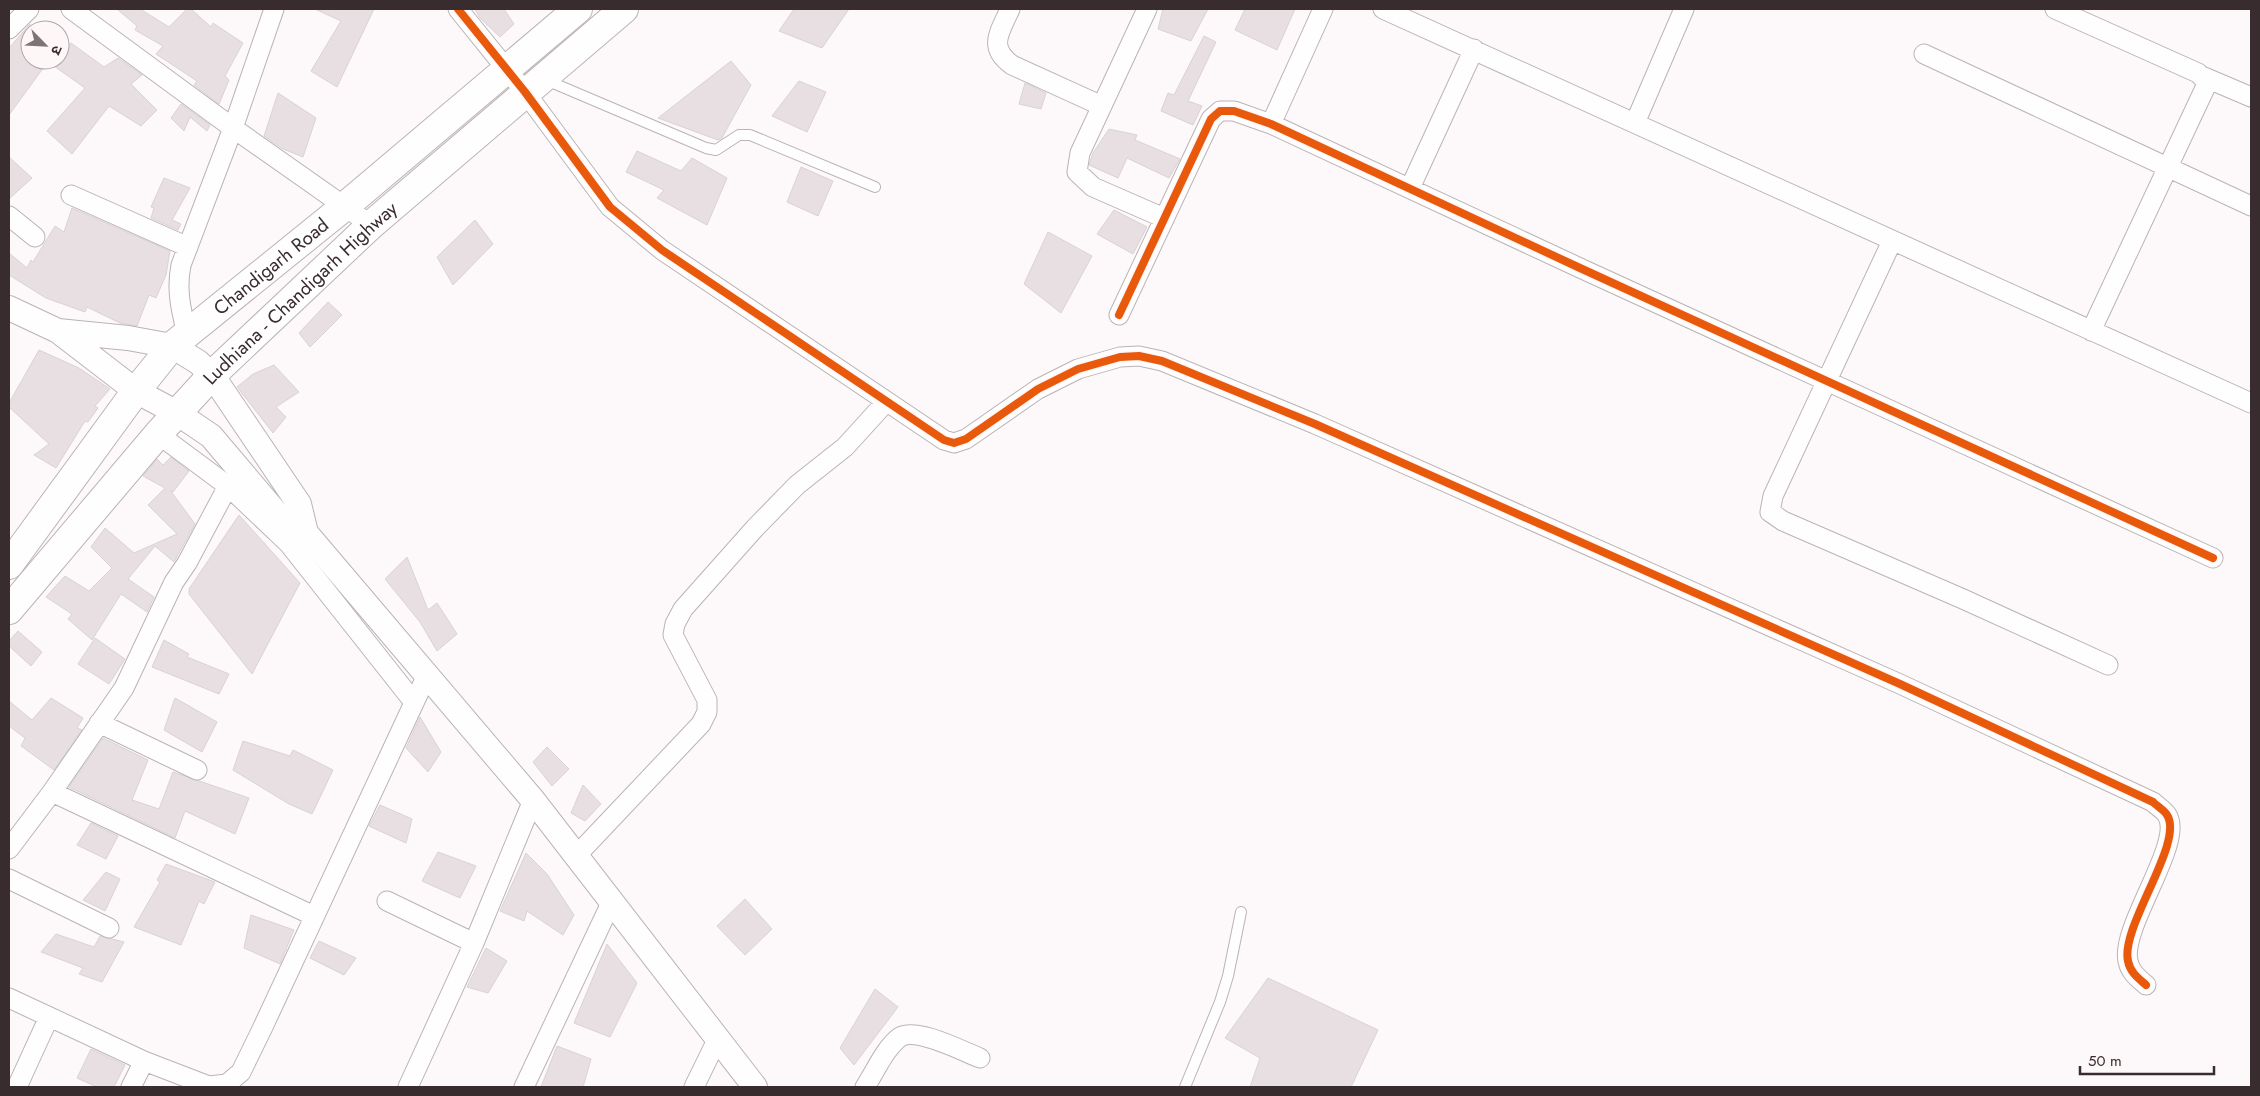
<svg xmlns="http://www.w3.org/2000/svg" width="2260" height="1096" font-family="Jost,'Noto Sans Devanagari',sans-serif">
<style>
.building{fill:#e7dfe1;stroke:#dad2d4}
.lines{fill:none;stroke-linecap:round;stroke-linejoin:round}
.service-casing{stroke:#bbb3b5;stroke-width:12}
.minor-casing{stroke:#bbb3b5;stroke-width:21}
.tertiary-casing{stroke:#bbb3b5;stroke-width:26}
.primary-casing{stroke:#bbb3b5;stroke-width:30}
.service{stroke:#fffefe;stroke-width:10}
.minor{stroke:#fffefe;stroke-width:19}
.tertiary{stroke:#fffefe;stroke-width:24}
.primary{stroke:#fffefe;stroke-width:28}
.cycleway-casing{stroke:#fef7f8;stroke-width:11}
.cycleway{stroke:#e8590c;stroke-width:8}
.labels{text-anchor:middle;stroke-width:4;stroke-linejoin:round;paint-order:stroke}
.street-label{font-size:19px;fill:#392c2f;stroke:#fef7f8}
</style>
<rect width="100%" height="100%" fill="#fdf8f9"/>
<path class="building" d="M117,9H140L169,27L187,9H191L211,27L213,23L243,43L225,76L229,80L219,104L194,85L197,81L156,54L163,46L135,30L137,26Z
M315,9H374L337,87L311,71L341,21Z
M475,9H504L514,24L500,37L480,18Z
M794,9H849L822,48L779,31Z
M1163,9H1208L1191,41L1158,29Z
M1245,9H1295L1277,50L1235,30Z
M30,24V60H49L9,115V48Z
M1204,36L1216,42L1188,101L1202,106L1193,125L1161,111L1168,93L1174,95Z
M71,43L104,67L118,58L142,75L131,84L157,110L141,126L109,106L72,154L47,131L85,88L54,66Z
M731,61L751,85L722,138L718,140L658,118Z
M799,81L826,92L807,132L772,116Z
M1025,83L1046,93L1041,109L1019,104Z
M278,93L316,118L303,157L283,149L264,136Z
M181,104L210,125L207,131L190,117L184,131L171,118Z
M1109,129L1137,135L1135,140L1180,159L1169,178L1127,158L1118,178L1089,165L1093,153Z
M637,151L681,171L692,158L727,178L707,225L657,198L664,190L626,172Z
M9,157L32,178L9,199Z
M801,167L833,181L818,216L787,202Z
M164,178L190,188L172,220L181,224L178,230L151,218L154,208L151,207Z
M72,208L170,251L166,275L156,298L149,295L137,326L120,323L87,307L85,312L46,298L9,275V253L27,268L31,260L33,262L55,226L64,232Z
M1114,210L1147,227L1133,254L1097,234Z
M475,220L493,244L453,285L437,257Z
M1048,232L1092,256L1061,313L1024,284Z
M328,302L342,315L310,347L299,333Z
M39,350L79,368L110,389L95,406L98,408L88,422L85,421L56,468L34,455L49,444L9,407V403Z
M274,365L299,392L276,407L286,417L273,433L237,387L253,374Z
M171,457L189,471L173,492L170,490L195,524L174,562L155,546L128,579L154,597L147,612L121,594L92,640L68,619L72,614L46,597L65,576L89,591L112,568L91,547L105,528L134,553L177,534L148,505L165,488L143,476L157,459L163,465Z
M239,515L300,583L252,674L189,594V589Z
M407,557L428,610L437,603L457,634L437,651L420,622L385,579Z
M18,631L42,652L31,666L9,646V641Z
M95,638L125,659L109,684L78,664Z
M164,640L189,654L187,657L229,674L219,694L152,667Z
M51,698L83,718L77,728L82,730L54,770L21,746L25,738L9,726V701L32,720Z
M175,698L217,722L202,752L164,730Z
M420,717L441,752L428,772L406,748Z
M103,738L148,760L132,800L159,809L173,772L249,798L235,834L185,811L175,838L69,787Z
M243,741L290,756L293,750L333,770L312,814L289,804L233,770Z
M547,747L569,769L552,786L533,762Z
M583,785L601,804L585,821L571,813Z
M380,805L412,819L406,843L369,826Z
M91,823L118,836L106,859L77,845Z
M438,852L476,866L460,898L422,881Z
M526,853L547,874L574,915L563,935L527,911L524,921L500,911Z
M166,864L215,882L204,904L199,901L181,945L134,927L160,882L157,880Z
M106,872L120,879L105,911L83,900Z
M745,899L772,929L745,955L717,926Z
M251,915L294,930L280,964L244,948Z
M56,934L94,947L100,936L124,942L102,982L79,974L83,968L41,952Z
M319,941L356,958L344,975L310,958Z
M607,944L637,983L610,1037L574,1023Z
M486,948L507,961L488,993L467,987Z
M1268,978L1378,1030L1351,1087H1250L1260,1058L1225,1038Z
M875,989L898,1007L854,1065L840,1048Z
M557,1046L591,1059L583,1087H541Z
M91,1049L125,1065L114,1087H97L77,1078Z"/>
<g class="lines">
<defs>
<path id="service" d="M546,80L706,148L716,150L739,135H750L875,187
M1185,1087L1220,1002L1228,976L1241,912"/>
<path id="minor" d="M71,9L233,128L371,225
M458,9L525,92L610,207L662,250L944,440L954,443L966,439L1038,389L1078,369L1120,357L1139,356L1162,361L1315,424L1900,684L2153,802C2157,806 2164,810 2167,815C2185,842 2120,927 2128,961C2130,972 2138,978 2146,985
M1010,9C1000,32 987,47 1012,65L1102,106
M1147,9L1080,153L1077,172L1093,187L1164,218
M1383,9L2251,403
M2055,9L2198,73L2206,81L2205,88L2091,331
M9,29L29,9
M1924,54L2251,206
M2204,77L2251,97
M1635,123L1684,9
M1271,124L1323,9
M1410,188L1474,49
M71,195L188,247
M9,216L35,237
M1892,241L1773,496L1770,512L1783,521L1963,599L2108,665
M1119,315L1211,119L1220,111H1234L1271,124L1580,268L2213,558
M187,334C181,310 176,290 181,265L233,128L274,9
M158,434L228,486L289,544L413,701
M99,723L197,770
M52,792L314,916
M9,849L52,792L124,688L174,582L187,563L228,486
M576,856L701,724L707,712V700L673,635L675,624L683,609L755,528L797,485L845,447L886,402
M9,879L109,928
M387,901L474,943
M9,998L144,1061L209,1086L227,1084L241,1072L262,1029L427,675
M17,1087L49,1017
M131,1087L144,1061
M408,1087L474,943L533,800
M524,1087L612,901
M694,1087L718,1038
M865,1087C875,1072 885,1048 900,1037C917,1027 962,1051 980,1058"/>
<path id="tertiary" d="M9,308L58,331L128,338L172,346L198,362L212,375L299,504L306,533
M58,331L136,391L177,413L211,436L283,521L306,533L533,800L755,1087"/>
<g id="primary">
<path id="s1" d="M9,565L136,391L172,346L344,207L578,9"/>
<path id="s2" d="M9,610L158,434L212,375L371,225L624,9"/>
</g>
</defs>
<use href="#service" class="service-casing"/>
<use href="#minor" class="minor-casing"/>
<use href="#tertiary" class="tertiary-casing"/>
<use href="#primary" class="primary-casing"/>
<use href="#service" class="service"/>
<use href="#minor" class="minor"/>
<use href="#tertiary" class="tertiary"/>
<use href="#primary" class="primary"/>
<defs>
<path id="cycleway" d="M458,9L525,92L610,207L662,250L944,440L954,443L966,439L1038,389L1078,369L1120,357L1139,356L1162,361L1315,424L1900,684L2153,802C2157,806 2164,810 2167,815C2185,842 2120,927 2128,961C2130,972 2138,978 2146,985
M1119,315L1211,119L1220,111H1234L1271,124L1580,268L2213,558"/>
</defs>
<use href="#cycleway" class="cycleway-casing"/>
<use href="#cycleway" class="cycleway"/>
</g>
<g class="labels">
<g class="street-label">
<text dy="7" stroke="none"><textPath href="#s1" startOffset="400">Chandigarh Road</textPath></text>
<text dy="7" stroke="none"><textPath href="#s2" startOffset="431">Ludhiana - Chandigarh Highway</textPath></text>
</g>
</g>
<rect width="2260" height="1096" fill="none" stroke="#392c2f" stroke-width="20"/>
<g transform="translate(45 45) rotate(114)"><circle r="24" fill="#fef7f8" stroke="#afa6a8"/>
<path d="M0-4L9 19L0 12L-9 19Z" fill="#7e7376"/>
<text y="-8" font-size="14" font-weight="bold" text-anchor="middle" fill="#392c2f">उ</text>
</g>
<path d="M2080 1066v8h134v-8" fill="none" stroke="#392c2f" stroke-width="2.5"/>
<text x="2088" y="1066" font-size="15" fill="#392c2f" stroke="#fef7f8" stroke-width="4" paint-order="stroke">50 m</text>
</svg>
